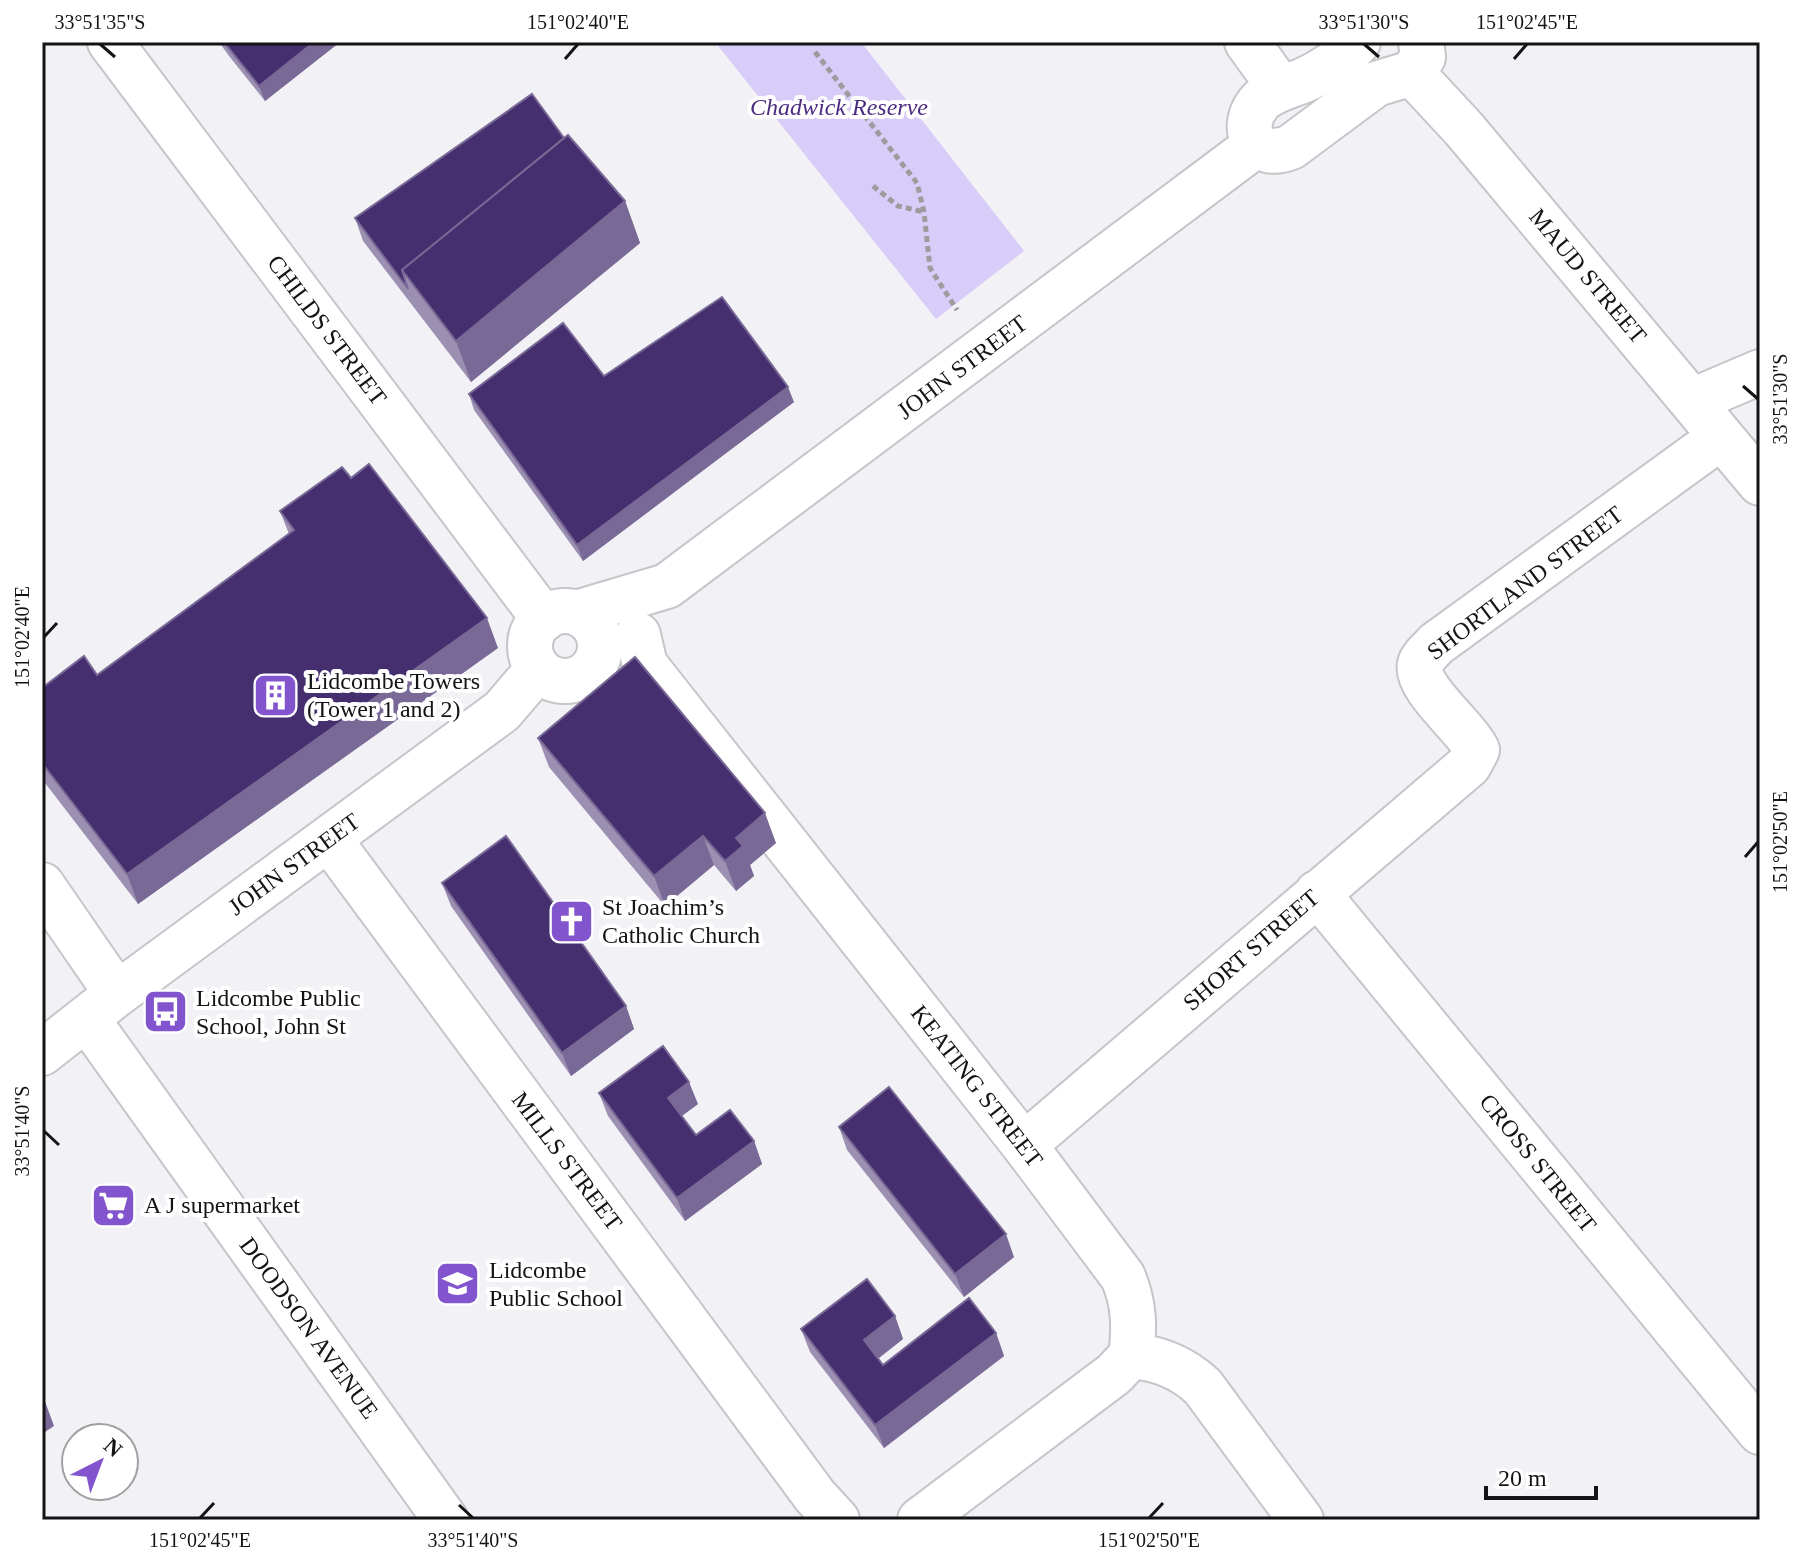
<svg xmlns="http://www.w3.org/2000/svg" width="1802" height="1562" font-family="Georgia,serif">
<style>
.green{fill:#d8ccf9}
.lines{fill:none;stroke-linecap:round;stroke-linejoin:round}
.minor-casing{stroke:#c6c5ca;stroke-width:48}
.path{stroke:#9c9b9e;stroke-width:5;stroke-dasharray:6 4;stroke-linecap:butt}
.minor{stroke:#fff;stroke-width:44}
.wall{fill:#9c90b2}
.shaded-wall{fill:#796996}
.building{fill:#452f6e;stroke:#796996;stroke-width:2}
.ticks{fill:none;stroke:#141315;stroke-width:3}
.labels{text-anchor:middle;stroke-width:8;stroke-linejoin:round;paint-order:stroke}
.park-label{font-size:24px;font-style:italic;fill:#4b2b7f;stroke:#fff}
.street-label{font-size:24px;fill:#141315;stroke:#fff}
.poi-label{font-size:24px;fill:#141315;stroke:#fff;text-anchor:start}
.neatline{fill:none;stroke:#141315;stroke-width:3}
.ticks-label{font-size:20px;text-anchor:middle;fill:#141315}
</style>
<rect width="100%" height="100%" fill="#f2f1f5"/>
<path class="green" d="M715,42H861L1024,251L936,319Z"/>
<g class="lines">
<defs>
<path id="minor" d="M110,42L544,619
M1247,42L1281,89
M1358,42C1344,58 1321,73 1302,81C1287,87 1268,91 1258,104C1238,130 1256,162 1291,147L1376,84L1412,73L1423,57L1421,42
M1412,73L1464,129L1760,483
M1692,401L1760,372
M530 646a35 35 0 1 1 70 0a35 35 0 1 1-70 0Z
M576,613L667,586L1256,145
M638,635L645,665L1024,1145L1123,1277C1134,1303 1135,1327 1131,1356
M329,839L815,1496L837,1520
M42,885L117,994
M1317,893L1760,1432
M87,1019L446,1520
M42,1053L117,994L502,711L538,669
M1024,1145L1469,765L1477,750C1467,728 1414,687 1420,664C1422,657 1431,650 1436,644L1721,437
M1131,1356C1159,1358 1183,1368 1203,1387L1301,1520
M920,1520L1114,1374L1131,1356"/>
</defs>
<use href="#minor" class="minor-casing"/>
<path class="path" d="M815,52L917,183L924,212L930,268L957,310
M873,186L898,206L924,212"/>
<use href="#minor" class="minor"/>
</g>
<path class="wall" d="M219,42H340L265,101L229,56Z
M564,138L625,201L640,243L471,382L363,241L355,218Z
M604,376L794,402L583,561L474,410L469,394Z
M351,478L498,648L138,904L42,779V688L97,675L289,534L280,511Z
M538,738L776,843L750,865L754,876L736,891L714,865L665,906L549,767Z
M442,883L626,1006L634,1029L571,1076L451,906Z
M599,1093L698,1104L682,1116L696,1135L754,1141L762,1164L685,1221L608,1116Z
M839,1127L1014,1257L964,1297L847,1150Z
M895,1316L903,1339L878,1359L883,1365L996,1333L1004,1356L884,1448L810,1352L801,1329Z"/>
<path class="shaded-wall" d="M314,42H340L265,101L259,86Z
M625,201L640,243L471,382L456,341Z
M788,387L794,402L583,561L577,545Z
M487,618L498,648L138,904L127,874Z
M765,813L776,843L750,865L754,876L736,891L725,861L736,838Z
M703,836L714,865L665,906L654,876Z
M626,1006L634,1029L571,1076L562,1053Z
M689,1082L698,1104L676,1120L668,1098Z
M754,1141L762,1164L685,1221L677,1198Z
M1006,1234L1014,1257L964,1297L955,1274Z
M895,1316L903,1339L872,1363L864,1340Z
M996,1333L1004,1356L884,1448L875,1425Z
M43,1396L54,1426L42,1434V1397Z"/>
<path class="building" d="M224,42H314L259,86Z
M532,94L564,138L402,270L408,289L355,218Z
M568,135L625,201L456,341L402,270Z
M722,297L788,387L577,545L469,394L563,323L604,376Z
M369,464L487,618L127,874L42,763V688L84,656L97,675L294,530L280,511L342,467L351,478Z
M635,657L765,813L736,838L743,846L725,861L703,836L654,876L538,738Z
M506,836L626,1006L562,1053L442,883Z
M663,1046L689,1082L668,1098L696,1135L730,1110L754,1141L677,1198L599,1093Z
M889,1087L1006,1234L955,1274L839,1127Z
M867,1279L895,1316L864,1340L883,1365L969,1298L996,1333L875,1425L801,1329Z"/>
<path class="ticks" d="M100,44L115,57M1364,44L1379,57M565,59L578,44M1514,59L1527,44M1743,386L1758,399M44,637L57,623M1745,857L1758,842M44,1131L59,1145M459,1505L473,1518M200,1518L214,1503M1149,1518L1163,1503"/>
<defs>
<symbol id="building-square" viewBox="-11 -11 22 22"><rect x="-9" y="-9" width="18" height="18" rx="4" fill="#8255cf" stroke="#fff"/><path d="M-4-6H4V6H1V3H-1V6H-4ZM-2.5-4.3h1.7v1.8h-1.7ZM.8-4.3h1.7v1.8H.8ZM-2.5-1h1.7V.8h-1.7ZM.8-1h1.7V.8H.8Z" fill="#fff"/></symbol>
<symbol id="church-square" viewBox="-11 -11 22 22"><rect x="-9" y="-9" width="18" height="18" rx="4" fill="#8255cf" stroke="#fff"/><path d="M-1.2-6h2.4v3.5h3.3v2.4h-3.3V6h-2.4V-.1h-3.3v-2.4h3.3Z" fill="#fff"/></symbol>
<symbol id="bus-square" viewBox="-11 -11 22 22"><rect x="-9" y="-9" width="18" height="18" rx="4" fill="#8255cf" stroke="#fff"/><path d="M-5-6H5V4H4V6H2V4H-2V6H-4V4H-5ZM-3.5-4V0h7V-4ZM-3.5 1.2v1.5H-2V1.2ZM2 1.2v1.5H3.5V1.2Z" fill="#fff"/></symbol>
<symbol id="supermarket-square" viewBox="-11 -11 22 22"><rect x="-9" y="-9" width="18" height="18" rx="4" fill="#8255cf" stroke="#fff"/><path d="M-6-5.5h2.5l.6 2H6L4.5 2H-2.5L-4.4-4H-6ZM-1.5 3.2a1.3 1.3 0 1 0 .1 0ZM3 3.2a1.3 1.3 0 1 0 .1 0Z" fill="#fff"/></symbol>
<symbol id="school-square" viewBox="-11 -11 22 22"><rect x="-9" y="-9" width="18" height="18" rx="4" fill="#8255cf" stroke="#fff"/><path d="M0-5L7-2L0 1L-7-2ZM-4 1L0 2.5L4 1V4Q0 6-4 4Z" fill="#fff"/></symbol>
</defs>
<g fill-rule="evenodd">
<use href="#building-square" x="250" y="670" width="51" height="51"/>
<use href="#church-square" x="546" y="896" width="51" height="51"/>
<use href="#bus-square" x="140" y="986" width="51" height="51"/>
<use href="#supermarket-square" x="88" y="1180" width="51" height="51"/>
<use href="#school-square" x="432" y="1258" width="51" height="51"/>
</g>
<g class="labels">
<g class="park-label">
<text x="839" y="115">Chadwick Reserve</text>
</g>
<g class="street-label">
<text transform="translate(1588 276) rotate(50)" y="8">MAUD STREET</text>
<text transform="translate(327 330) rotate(53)" y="8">CHILDS STREET</text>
<text transform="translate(962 367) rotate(-37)" y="8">JOHN STREET</text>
<text transform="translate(1525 583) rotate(-37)" y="8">SHORTLAND STREET</text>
<text transform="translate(294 864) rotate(-36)" y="8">JOHN STREET</text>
<text transform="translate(1251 950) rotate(-41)" y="8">SHORT STREET</text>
<text transform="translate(977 1086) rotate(52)" y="8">KEATING STREET</text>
<text transform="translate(567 1161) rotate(53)" y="8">MILLS STREET</text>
<text transform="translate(1538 1163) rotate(51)" y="8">CROSS STREET</text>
<text transform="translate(309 1328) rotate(54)" y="8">DOODSON AVENUE</text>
</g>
<g class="poi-label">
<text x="307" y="689">Lidcombe Towers<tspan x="307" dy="28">(Tower 1 and 2)</tspan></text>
<text x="602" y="915">St Joachim’s<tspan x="602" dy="28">Catholic Church</tspan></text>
<text x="196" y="1006">Lidcombe Public<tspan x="196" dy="28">School, John St</tspan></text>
<text x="144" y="1213">A J supermarket</text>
<text x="489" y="1278">Lidcombe<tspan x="489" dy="28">Public School</tspan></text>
</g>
</g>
<rect width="1802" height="1562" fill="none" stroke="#ffffff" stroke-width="88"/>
<g transform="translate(100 1462) rotate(42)"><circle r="38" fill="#ffffff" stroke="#a1a1a1" stroke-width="2"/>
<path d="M0-6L14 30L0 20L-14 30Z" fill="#8255cf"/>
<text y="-12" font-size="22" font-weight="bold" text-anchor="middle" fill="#141315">N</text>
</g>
<path d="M1486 1486v12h110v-12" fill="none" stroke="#141315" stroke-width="4"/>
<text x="1498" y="1486" font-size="24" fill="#141315" stroke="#ffffff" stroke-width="6" paint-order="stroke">20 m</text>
<rect x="44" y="44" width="1714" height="1474" class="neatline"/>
<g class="ticks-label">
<text x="100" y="29">33°51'35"S</text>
<text x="578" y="29">151°02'40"E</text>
<text x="1364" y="29">33°51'30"S</text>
<text x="1527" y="29">151°02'45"E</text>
<text transform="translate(1780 399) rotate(-90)" y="7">33°51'30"S</text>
<text transform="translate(22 637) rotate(-90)" y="7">151°02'40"E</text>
<text transform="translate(1780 842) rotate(-90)" y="7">151°02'50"E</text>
<text transform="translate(22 1131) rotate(-90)" y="7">33°51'40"S</text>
<text x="200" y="1547">151°02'45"E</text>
<text x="473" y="1547">33°51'40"S</text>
<text x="1149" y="1547">151°02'50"E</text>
</g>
</svg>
